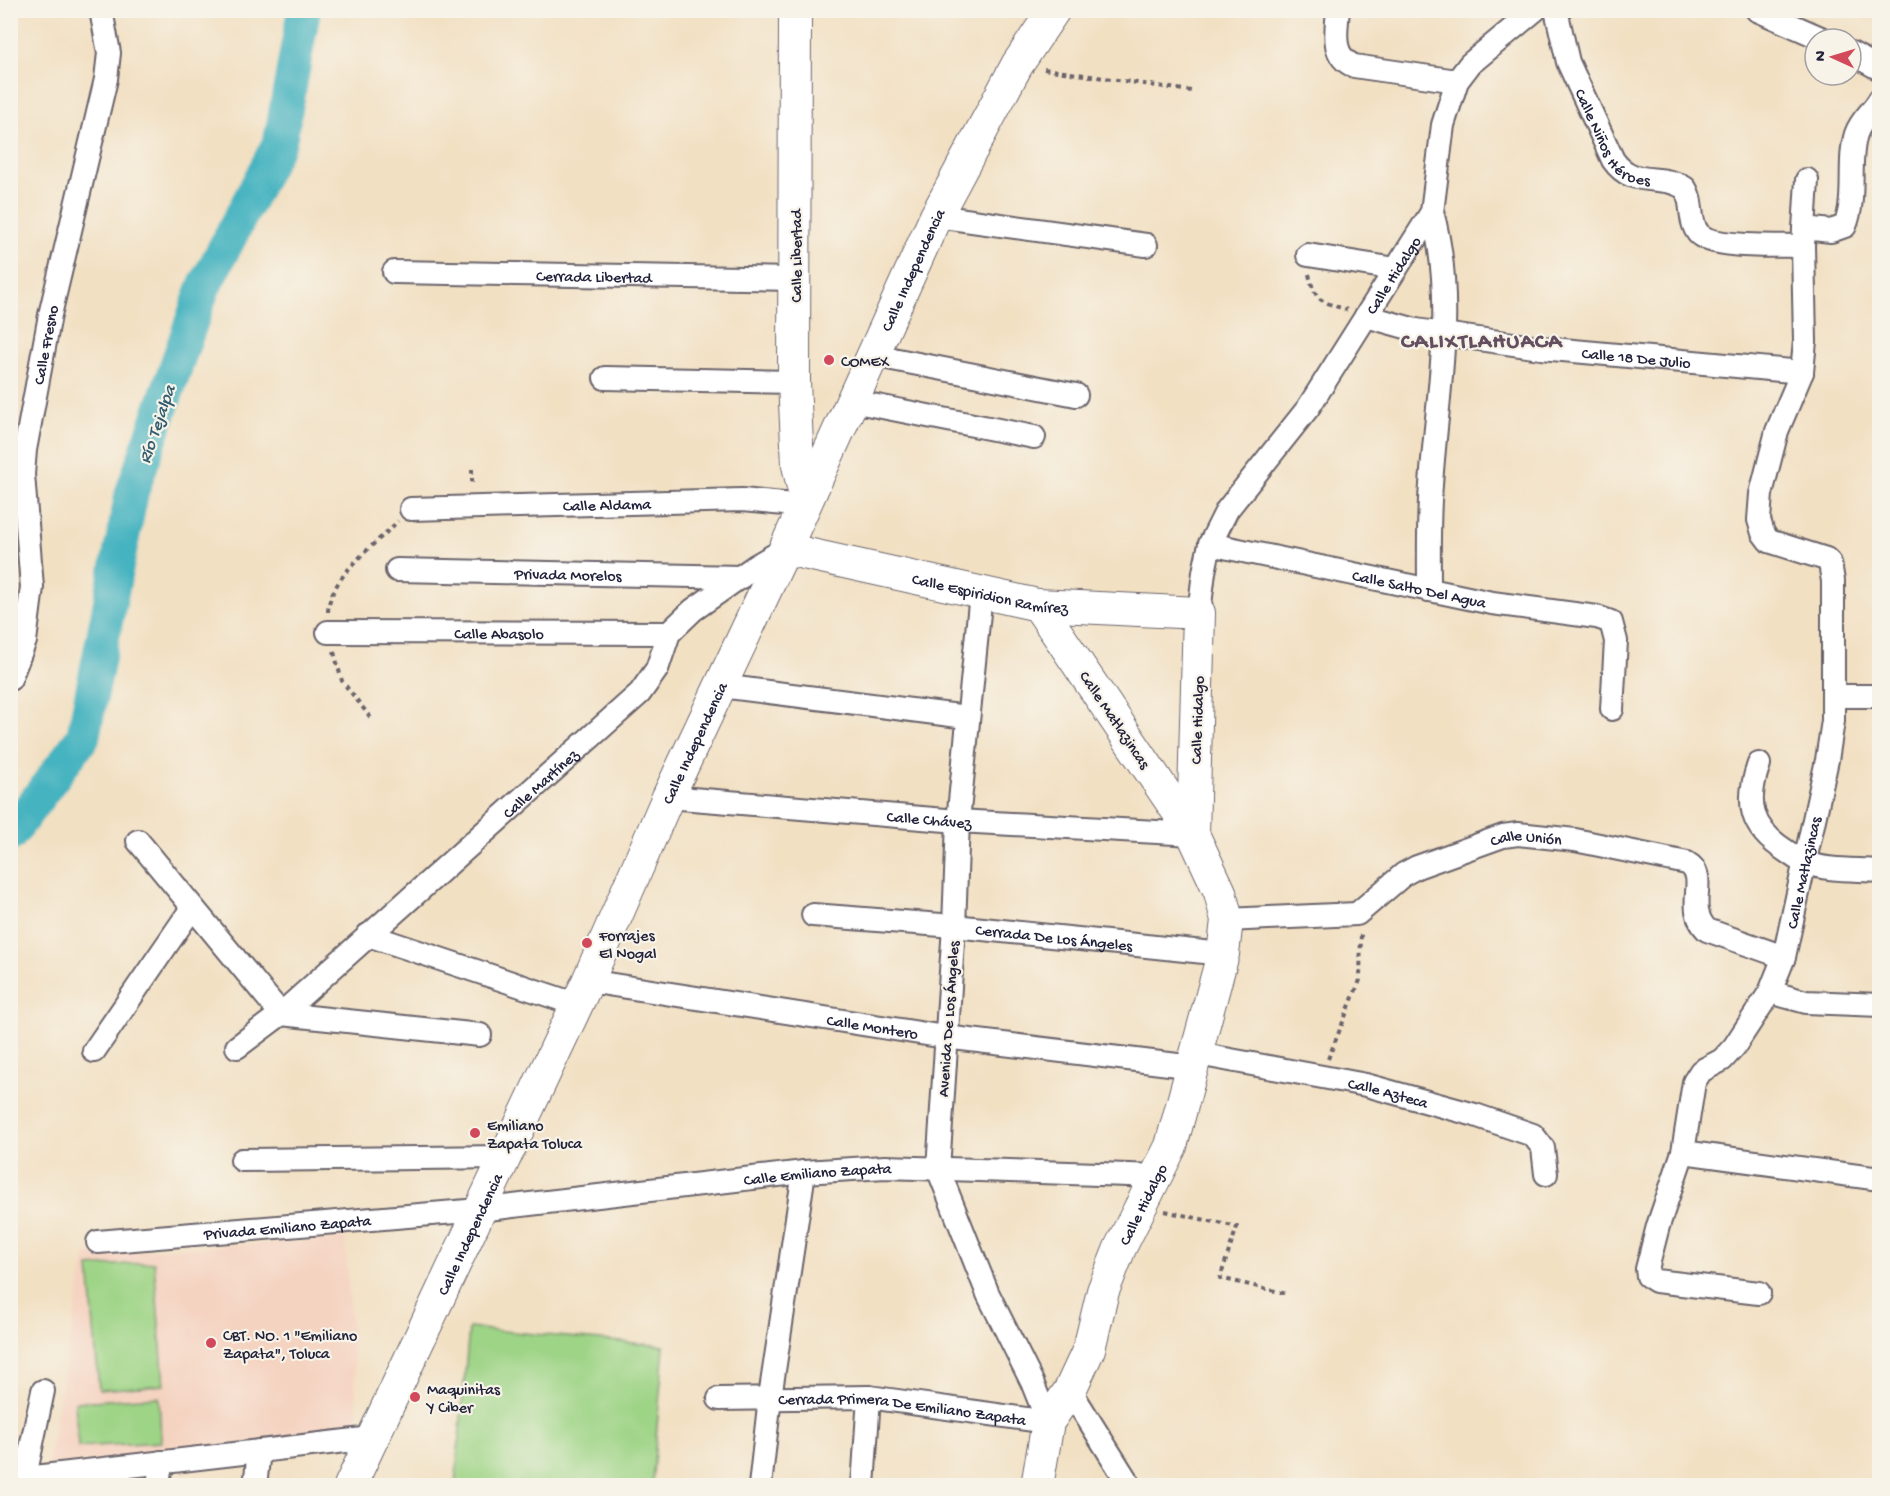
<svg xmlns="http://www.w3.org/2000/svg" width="1890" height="1496" font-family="'Gochi Hand',sans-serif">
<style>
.built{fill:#f5d3c1}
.grass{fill:#9ed486;stroke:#607b60;stroke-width:1.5}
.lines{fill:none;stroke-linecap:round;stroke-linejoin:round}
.river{stroke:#45b3c0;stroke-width:34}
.minor-casing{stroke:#6b646b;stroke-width:26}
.secondary-casing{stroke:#6b646b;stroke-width:34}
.path{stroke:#6b646b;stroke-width:4;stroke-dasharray:4.5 4.5;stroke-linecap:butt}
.minor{stroke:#fff;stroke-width:22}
.secondary{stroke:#fff;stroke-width:32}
.poi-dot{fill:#d1495b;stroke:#f7f3e8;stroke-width:2}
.labels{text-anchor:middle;stroke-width:4.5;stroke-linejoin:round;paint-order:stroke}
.street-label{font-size:16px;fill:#22223b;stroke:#f7f3e8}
.poi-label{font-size:16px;fill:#22223b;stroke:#f7f3e8;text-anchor:start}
.water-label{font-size:18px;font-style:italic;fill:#305c70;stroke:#f7f3e8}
.district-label{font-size:22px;font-weight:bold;letter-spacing:1.5px;fill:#634f5f;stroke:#f7f3e8}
</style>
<rect width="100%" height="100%" fill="#f7f3e8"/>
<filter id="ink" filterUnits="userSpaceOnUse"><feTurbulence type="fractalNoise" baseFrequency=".0167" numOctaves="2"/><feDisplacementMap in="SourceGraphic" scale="12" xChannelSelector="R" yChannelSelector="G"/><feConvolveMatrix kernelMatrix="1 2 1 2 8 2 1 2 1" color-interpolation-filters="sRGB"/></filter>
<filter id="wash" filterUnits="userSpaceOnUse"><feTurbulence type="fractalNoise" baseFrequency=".008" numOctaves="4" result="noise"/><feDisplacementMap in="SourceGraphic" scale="24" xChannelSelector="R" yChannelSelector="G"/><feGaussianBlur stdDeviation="1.35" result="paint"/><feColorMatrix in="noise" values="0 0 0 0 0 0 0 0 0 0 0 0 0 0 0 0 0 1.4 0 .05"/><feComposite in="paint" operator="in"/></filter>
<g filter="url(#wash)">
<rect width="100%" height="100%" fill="#f2e0c3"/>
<path class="built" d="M345,1238L359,1433L47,1466L86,1254Z"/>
<path class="grass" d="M154,1262L164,1385L99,1390L89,1267Z
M469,1328L664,1346L652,1485H455Z
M159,1397L161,1442L78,1447L75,1402Z"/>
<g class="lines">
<path class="river" d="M10,835L83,737L132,492L203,289L280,141L304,10"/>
</g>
</g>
<g filter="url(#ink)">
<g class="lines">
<defs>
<g id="minor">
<path d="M1338,10C1336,33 1331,56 1354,66L1457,81"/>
<path id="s1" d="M1556,10L1568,62L1613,160C1633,189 1659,172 1685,188C1694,201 1688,220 1698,233C1711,249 1781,245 1803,246"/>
<path d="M1757,10L1823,39"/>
<path d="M1851,53L1880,69"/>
<path d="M936,216L1146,245"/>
<path d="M1804,228L1831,231L1845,226C1857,197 1847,163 1856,134C1861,119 1873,112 1880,99"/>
<path d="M1308,255L1396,269"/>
<path id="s2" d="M394,272L794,279"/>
<path id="s3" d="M1366,316L1416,330L1541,348L1802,372"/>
<path d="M872,355L1076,395"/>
<path d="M605,378L794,382"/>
<path d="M852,401L1034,437"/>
<path id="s4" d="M411,509L742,500L805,506"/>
<path id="s5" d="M1210,544L1492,603L1597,617L1611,622L1616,641L1612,709"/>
<path id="s6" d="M397,570L741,577"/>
<path d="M1429,590C1429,555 1428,520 1431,485C1437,393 1457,303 1432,212"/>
<path d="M981,593L958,821L954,926L938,1169L988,1294L1032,1382L1048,1422"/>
<path id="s7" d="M1199,613L1204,572L1210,544L1227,510L1308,408L1432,212L1443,125L1457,81L1470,64L1535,10"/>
<path id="s8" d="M328,632L669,633"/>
<path id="s9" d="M10,679L25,641L32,587L23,474L25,450L50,315L106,79L109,53L101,10"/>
<path d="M721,686L967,717"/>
<path d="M1834,696H1880"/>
<path d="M1759,764C1745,803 1750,828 1786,851C1792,855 1799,861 1806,863C1828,871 1856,869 1880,871"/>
<path id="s10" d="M668,797L958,821L1193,834"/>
<path d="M138,841L281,1014"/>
<path id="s11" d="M813,915L954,926L1223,954"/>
<path id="s12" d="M1227,920L1357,914L1404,874L1417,867L1503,836L1518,834L1575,840L1687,863C1711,877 1683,906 1707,930L1784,957"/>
<path d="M368,935L575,1004"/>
<path id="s13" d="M588,981L945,1037L1194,1067"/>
<path d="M1770,992L1806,1002L1880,1005"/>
<path d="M281,1014L480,1035"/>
<path id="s14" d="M237,1047L281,1014L640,693L657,669L669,633L693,610L757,565L785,549"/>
<path d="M94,1051L192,908"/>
<path id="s15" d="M1198,1054L1366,1085L1475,1115L1533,1135L1543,1148L1546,1174"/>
<path d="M1683,1152L1880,1179"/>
<path d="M242,1160L504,1157"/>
<path id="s16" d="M98,1242L479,1210L804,1172L885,1167L1158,1176"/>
<path id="s17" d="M1759,1293L1656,1281L1648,1276L1647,1269L1658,1226L1683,1152L1694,1082L1701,1071L1722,1060L1734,1047L1770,992L1784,957L1827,760L1833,721V581L1830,563L1826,559L1769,541L1763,533L1759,520L1761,494L1777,431L1802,372L1805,341L1803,246L1807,180"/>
<path d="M1070,1390L1130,1486"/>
<path id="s18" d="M719,1399L869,1397L1048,1422"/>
<path d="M26,1478L372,1438"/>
<path d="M23,1486L43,1391"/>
<path d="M158,1486L161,1462"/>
<path d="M255,1486L259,1451"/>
<path d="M760,1486L770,1397L804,1172"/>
<path d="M863,1486L869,1397"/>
</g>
<g id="secondary">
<path d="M795,10L794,382L798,465L806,501"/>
<path id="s19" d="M785,549L1038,605L1199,613L1193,834"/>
<path id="s20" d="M350,1486L588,981L668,797L785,549L936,216L1017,65L1054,10"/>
<path id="s21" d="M1037,1486L1048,1422L1070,1390L1089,1349L1103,1291L1120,1248L1171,1146L1223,954L1227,920L1220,892L1193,834L1038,605"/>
</g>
</defs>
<use href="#minor" class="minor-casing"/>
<use href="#secondary" class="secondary-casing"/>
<path class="path" d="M1044,69L1191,91
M1309,274C1315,302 1321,301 1347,310
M472,469V487
M328,612C329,577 375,545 398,521
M334,652L342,681L371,718
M1328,1059L1360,980L1361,932
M1165,1211L1237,1227L1220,1278L1288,1294"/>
<use href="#minor" class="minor"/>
<use href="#secondary" class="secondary"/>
</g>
</g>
<g class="poi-dot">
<circle cx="829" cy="360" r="6"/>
<circle cx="587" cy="943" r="6"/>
<circle cx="475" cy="1133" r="6"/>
<circle cx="211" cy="1343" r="6"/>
<circle cx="415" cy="1397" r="6"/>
</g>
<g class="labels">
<g class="street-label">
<text dy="6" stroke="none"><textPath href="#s1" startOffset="144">Calle Niños Héroes</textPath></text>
<text transform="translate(795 256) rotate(-90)" y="6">Calle Libertad</text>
<text dy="6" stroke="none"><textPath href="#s20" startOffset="1340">Calle Independencia</textPath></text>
<text dy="6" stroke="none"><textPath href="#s7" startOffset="396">Calle Hidalgo</textPath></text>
<text dy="6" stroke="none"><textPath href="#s2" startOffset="200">Cerrada Libertad</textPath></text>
<text dy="6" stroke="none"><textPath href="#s9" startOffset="340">Calle Fresno</textPath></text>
<text dy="6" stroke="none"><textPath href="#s3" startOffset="274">Calle 18 De Julio</textPath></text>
<text dy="6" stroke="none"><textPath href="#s4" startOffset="196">Calle Aldama</textPath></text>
<text dy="6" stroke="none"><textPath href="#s6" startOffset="171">Privada Morelos</textPath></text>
<text dy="6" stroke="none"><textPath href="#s5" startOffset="214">Calle Salto Del Agua</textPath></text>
<text dy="6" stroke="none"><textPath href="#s19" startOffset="210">Calle Espiridion Ramírez</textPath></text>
<text dy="6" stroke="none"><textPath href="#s8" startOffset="171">Calle Abasolo</textPath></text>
<text transform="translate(1116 719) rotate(56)" y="6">Calle Matlazincas</text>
<text transform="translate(1196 720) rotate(-88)" y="6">Calle Hidalgo</text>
<text dy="6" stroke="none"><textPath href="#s20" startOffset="819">Calle Independencia</textPath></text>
<text dy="6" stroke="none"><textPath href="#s14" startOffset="402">Calle Martínez</textPath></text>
<text dy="6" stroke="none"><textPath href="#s10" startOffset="262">Calle Chávez</textPath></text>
<text dy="6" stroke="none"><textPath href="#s12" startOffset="321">Calle Unión</textPath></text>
<text dy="6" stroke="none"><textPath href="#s17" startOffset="558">Calle Matlazincas</textPath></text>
<text dy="6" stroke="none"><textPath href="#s11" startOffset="242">Cerrada De Los Ángeles</textPath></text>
<text transform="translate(947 1019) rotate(-86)" y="6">Avenida De Los Ángeles</text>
<text dy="6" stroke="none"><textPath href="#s13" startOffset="288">Calle Montero</textPath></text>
<text dy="6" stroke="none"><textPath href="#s15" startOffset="194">Calle Azteca</textPath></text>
<text dy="6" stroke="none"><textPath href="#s16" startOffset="723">Calle Emiliano Zapata</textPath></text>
<text dy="6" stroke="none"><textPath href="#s21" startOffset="304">Calle Hidalgo</textPath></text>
<text dy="6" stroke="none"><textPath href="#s16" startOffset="190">Privada Emiliano Zapata</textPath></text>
<text dy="6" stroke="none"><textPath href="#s20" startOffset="279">Calle Independencia</textPath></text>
<text dy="6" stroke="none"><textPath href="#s18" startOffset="184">Cerrada Primera De Emiliano Zapata</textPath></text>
</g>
<g class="poi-label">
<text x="841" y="366">COMEX</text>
<text x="599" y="940">Forrajes<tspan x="599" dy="18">El Nogal</tspan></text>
<text x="487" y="1130">Emiliano<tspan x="487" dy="18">Zapata Toluca</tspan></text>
<text x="223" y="1340">CBT. NO. 1 "Emiliano<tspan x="223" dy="18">Zapata", Toluca</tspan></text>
<text x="427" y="1394">Maquinitas<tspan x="427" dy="18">Y Ciber</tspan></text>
</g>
<g class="water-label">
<text transform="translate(156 424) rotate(-71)" y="6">Río Tejalpa</text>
</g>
<g class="district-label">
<text x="1482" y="347">CALIXTLAHUACA</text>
</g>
</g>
<rect width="1890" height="1496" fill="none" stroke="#f7f3e8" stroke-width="36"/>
<g transform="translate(1833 57) rotate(274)"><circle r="28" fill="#f7f3e8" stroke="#a29fa3" stroke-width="1.5"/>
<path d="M0-4.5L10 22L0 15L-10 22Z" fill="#d1495b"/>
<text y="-9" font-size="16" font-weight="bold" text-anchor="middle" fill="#22223b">N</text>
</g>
</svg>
